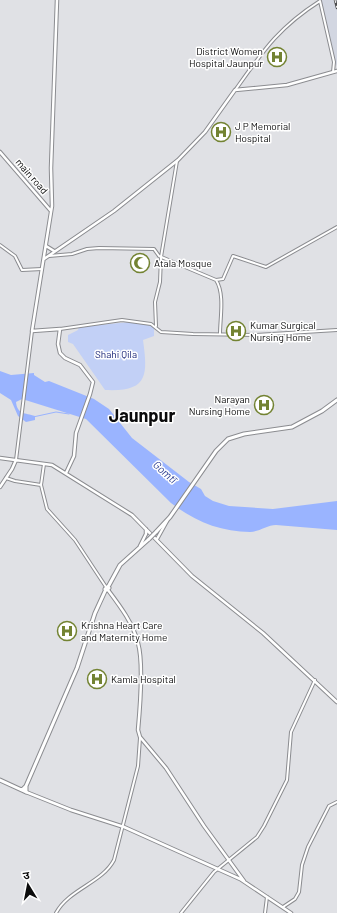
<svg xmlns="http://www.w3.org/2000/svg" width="337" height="913" font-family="Barlow,'Noto Sans Devanagari',sans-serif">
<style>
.built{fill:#d2d6e1}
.green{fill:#c2d0f6}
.water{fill:#9ab4ff}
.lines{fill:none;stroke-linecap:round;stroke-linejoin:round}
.stream{stroke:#9ab4ff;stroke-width:1}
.tertiary-casing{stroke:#8b8c90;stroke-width:4}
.secondary-casing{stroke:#8b8c90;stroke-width:4.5}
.trunk-casing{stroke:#8b8c90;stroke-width:5}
.tertiary{stroke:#fff;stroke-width:2}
.secondary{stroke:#fff;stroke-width:2.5}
.trunk{stroke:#fff;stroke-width:3}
.rail-casing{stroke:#4a4a4c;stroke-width:2.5}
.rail{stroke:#fff;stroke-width:1;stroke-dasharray:3;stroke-linecap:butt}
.trunk-bridge-casing{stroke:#8b8c90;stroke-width:5;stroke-linecap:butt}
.trunk-bridge{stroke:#fff;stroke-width:3}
.labels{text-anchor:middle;stroke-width:3;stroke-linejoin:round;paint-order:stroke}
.poi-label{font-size:10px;fill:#0b0b0c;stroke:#fff;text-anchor:start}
.street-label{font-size:10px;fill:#0b0b0c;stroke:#fff}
.park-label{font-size:10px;fill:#162175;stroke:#fff}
.water-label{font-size:11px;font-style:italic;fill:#283a8f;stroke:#fff}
.town-label{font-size:18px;font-weight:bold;fill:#0b0b0c;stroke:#fff}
</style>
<rect width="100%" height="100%" fill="#e0e1e5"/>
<path class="built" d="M321,0H337V66L334,61Z"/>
<path class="green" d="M130,322L149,325L154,328V336L143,340C148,376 148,392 105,390L73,344L68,342V335L78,330L79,327Z"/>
<path class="water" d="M0,371L11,375L34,373V375L45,382L49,381L94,399L109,409L132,438L189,482L201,489L205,496L213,501L229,506L273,509L337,501V530C317,528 296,527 276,525C267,525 259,532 250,532C221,532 194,521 171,503L86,419L22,399L16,402C17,414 25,413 35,416V420L26,422L18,416L11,400L0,393Z"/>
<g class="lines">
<path class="stream" d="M33,417L56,412L69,414"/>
<defs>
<path id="tertiary" d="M320,1L334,62L333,72
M236,89C263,51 279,27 320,1
M0,245L15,256L22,270L42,269
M49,256L72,254L87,249L99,248L154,249L159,256L216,280C225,294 220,318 220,334
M216,280L223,279L233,256L266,267L337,227
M156,326L155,302L160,282L161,257L177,161
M60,329L122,320L151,324L161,332L193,334L256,335L337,330
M16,460L32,331
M6,478L15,481L41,485L47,509L75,540L106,587
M41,485L44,464
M283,907L295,899L299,892L302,865L308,847L329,806L337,802
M56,913C69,889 102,883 114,860L138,766L140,738
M181,913L214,872L257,837L264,826L287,780L291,732L315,680
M265,913L267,897"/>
<path id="secondary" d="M57,0L51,168L52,206L32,331L60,329L58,344L60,353L65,358L80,365L93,382L90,394L76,433L74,456L66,473
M0,152L51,211
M46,246L54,251
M44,259L114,211L178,160L205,132L235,90L287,85L337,71
M0,458L52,465L132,515L192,576L263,633L337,702
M0,487L12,469L16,460
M157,539L167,521
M140,546L146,534V529
M108,590C120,606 133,623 138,643C144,664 140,708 138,730L140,737L166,768L204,826L244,881
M26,792L71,810L124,827L240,879L291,913"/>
<path id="trunk" d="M156,532L170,517L216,451L228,439L244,434L292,427L322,411L337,400
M107,587L109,588L107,590L105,589Z
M108,587L120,565L149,539
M0,780L26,792V786
M22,790L26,786L77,668L95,613L106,589"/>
</defs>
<use href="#tertiary" class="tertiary-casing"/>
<use href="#secondary" class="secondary-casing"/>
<use href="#trunk" class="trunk-casing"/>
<use href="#tertiary" class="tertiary"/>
<use href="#secondary" class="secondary"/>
<use href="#trunk" class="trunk"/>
<defs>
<path id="rail" d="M335,0L337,8"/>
</defs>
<use href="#rail" class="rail-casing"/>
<use href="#rail" class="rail"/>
<defs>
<path id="trunk-bridge" d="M149,539L156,532"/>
</defs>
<use href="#trunk-bridge" class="trunk-bridge-casing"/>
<use href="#trunk-bridge" class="trunk-bridge"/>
</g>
<defs>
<symbol id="hospital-ring" viewBox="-11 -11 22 22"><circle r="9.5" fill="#fff" stroke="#738332" stroke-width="1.5"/><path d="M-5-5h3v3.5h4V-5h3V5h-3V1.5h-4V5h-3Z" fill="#738332"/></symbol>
<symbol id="mosque-ring" viewBox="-11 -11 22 22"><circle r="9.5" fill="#fff" stroke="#738332" stroke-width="1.5"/><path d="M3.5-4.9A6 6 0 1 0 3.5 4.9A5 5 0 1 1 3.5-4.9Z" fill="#738332"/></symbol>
</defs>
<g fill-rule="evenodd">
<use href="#hospital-ring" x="266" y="46" width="22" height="22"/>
<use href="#hospital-ring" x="210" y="121" width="22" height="22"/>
<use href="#mosque-ring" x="129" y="252" width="22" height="22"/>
<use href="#hospital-ring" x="225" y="320" width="22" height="22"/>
<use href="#hospital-ring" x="253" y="394" width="22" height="22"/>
<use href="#hospital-ring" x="56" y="620" width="22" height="22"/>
<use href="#hospital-ring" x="86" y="668" width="22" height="22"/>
</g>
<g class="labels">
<g class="poi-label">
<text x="263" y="55" text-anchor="end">District Women<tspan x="263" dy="12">Hospital Jaunpur</tspan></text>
<text x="235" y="130">J P Memorial<tspan x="235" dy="12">Hospital</tspan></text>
<text x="154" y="267">Atala Mosque</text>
<text x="250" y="329">Kumar Surgical<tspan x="250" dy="12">Nursing Home</tspan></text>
<text x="250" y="403" text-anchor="end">Narayan<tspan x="250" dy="12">Nursing Home</tspan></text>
<text x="81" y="629">Krishna Heart Care<tspan x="81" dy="12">and Maternity Home</tspan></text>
<text x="111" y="683">Kamla Hospital</text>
</g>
<g class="street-label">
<text transform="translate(32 176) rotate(49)" y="4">main road</text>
</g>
<g class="park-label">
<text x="116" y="358">Shahi Qila</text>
</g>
<g class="water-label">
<text transform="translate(165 472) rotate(42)" y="4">Gomtī</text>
</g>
<g class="town-label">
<text x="142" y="422">Jaunpur</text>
</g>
</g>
<g transform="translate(28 885) rotate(350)" stroke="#ffffff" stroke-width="3" paint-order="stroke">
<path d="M0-3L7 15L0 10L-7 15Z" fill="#0b0b0c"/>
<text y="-6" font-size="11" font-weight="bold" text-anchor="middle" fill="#0b0b0c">उ</text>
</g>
</svg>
